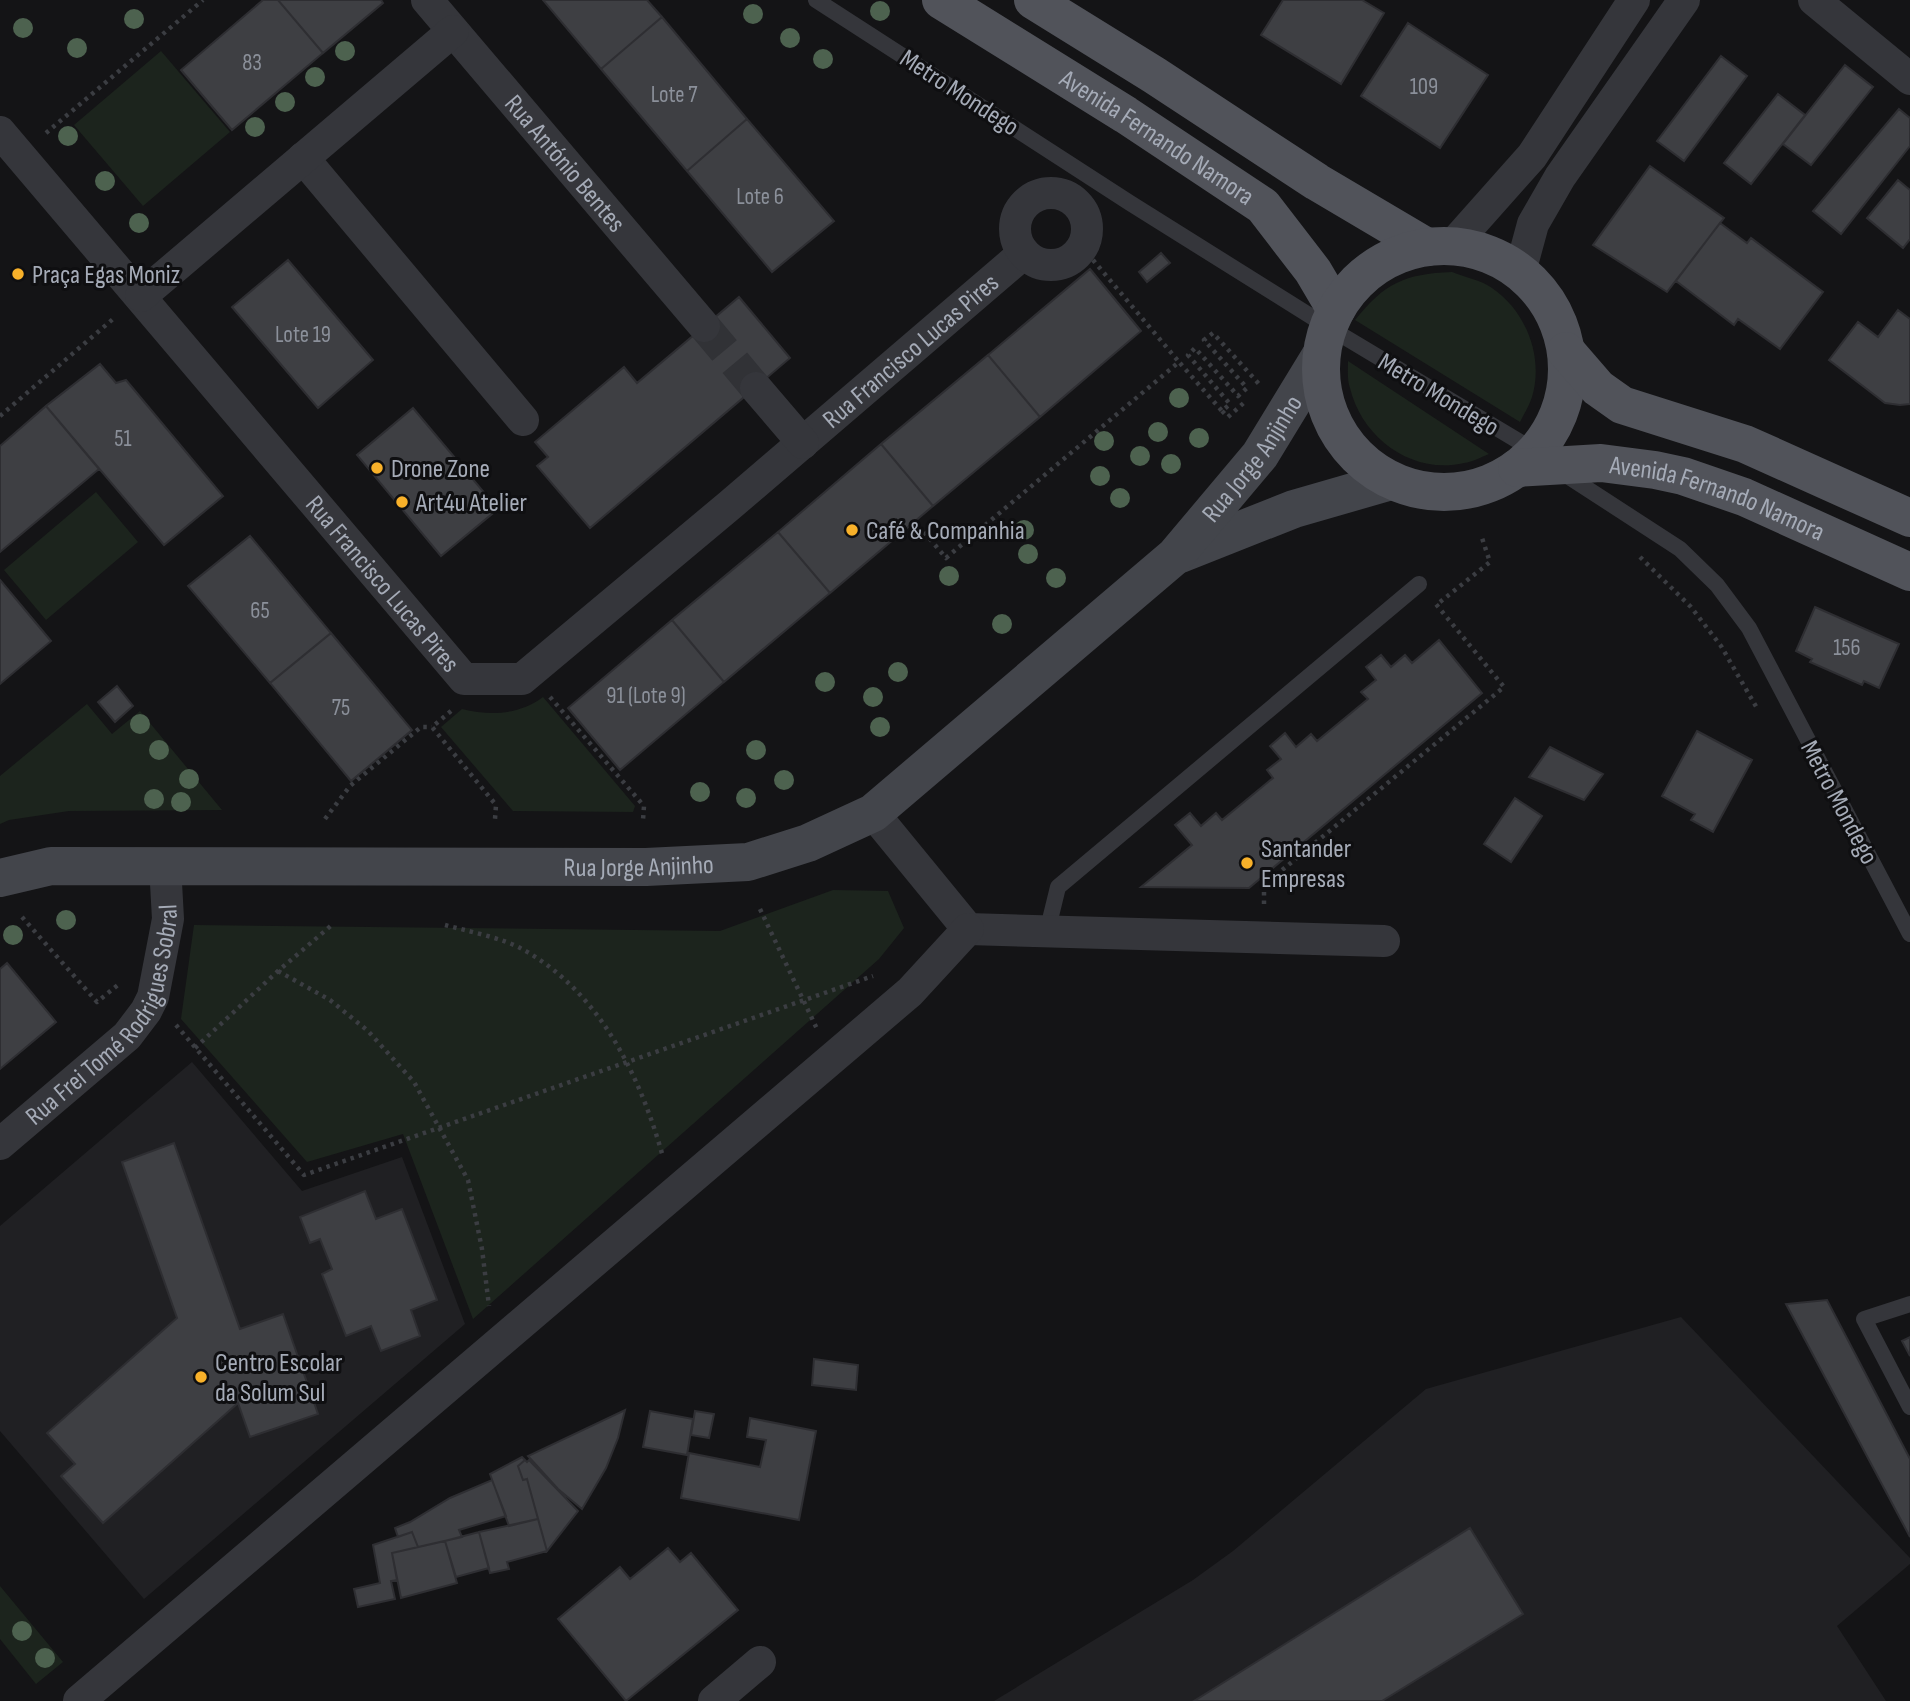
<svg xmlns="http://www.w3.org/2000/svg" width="1910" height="1701" font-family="'Sofia Sans Condensed',sans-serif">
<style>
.built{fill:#202023}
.green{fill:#1c241d}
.building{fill:#3e3f43;stroke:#2e2e32;stroke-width:2}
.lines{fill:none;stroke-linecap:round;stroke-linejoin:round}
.street-tunnel{stroke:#313236;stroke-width:32;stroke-dasharray:32 16;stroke-linecap:butt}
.path{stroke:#3b3d42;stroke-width:4.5;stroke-dasharray:3.5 5;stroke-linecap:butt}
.lane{stroke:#35363b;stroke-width:16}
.street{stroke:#35363b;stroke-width:32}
.secondary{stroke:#43454b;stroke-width:38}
.primary{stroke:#51535a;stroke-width:38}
.tree{fill:#4d624f}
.poi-dot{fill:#f8b12a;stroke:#0f0f11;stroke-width:2.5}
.labels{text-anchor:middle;stroke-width:6;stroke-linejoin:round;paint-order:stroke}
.number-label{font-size:23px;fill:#8b909a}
.street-label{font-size:26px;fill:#a5abb7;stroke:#0f0f11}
.poi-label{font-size:26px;fill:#a5abb7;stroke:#0f0f11;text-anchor:start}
</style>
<rect width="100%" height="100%" fill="#141416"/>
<path class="built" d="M192,1062L302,1191L402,1157L465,1324L144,1599L0,1431V1226Z
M1681,1317L1910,1558V1564L1837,1626L1886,1701H994L1193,1580L1233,1551L1426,1389Z"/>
<path class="green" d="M161,51L230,132L143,206L74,125Z
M1452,272C1464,277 1481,280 1492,288C1526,311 1544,357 1532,397C1529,406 1524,414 1520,422L1355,320C1385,283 1404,274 1452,272Z
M1348,361L1489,454C1481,457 1473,462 1464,463C1412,475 1362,438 1350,388C1347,380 1348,370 1348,361Z
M96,492L138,542L46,620L4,570Z
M543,697L635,806L633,812L513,811L441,727L462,709C490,716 519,715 543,697Z
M87,704L112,734L140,711L222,810L69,811L9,820L0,824V776Z
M833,890L888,891L904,928L879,959L473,1319L403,1134L307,1162L181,1019L194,925L720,931Z
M0,1586L63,1662L36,1684L0,1639Z"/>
<path class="building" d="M263,0H278L323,53L232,130L181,70Z
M278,0H381L383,3L323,53Z
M543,0H647L662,17L601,69Z
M1283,0H1362L1384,13L1341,84L1261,35Z
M662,17L747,119L687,171L601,69Z
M1408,23L1488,75L1440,148L1361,96Z
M1721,56L1747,76L1684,161L1657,141Z
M1845,65L1873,87L1811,165L1783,144Z
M1778,94L1805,115L1751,184L1724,163Z
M1899,109L1910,118V146L1841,234L1813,211Z
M747,119L834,221L772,272L687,171Z
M1650,166L1724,218L1667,292L1593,245Z
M1898,180L1910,190V239L1903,248L1867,218Z
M1720,223L1747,243L1751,238L1823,292L1780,349L1738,319L1734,325L1676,281Z
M1161,253L1170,263L1147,282L1139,272Z
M288,260L373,360L318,408L232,307Z
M1090,269L1141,331L1040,417L988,355Z
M739,297L790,358L590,528L537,466L548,457L535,442L624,367L637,383Z
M1898,310L1910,319V404L1900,405L1885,403L1829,360L1858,322L1878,337Z
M988,355L1040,417L933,506L881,444Z
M100,364L116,383L126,380L223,496L164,545L46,406Z
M46,406L99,469L0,552V446Z
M413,408L498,509L441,556L357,455Z
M881,444L933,506L830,593L778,532Z
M778,532L830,593L724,682L672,620Z
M250,536L331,633L270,683L188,586Z
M0,580L51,641L0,684Z
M1815,607L1899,644L1879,688L1864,681L1862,685L1810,662L1812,659L1796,651Z
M672,620L724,682L620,770L568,708Z
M331,633L412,730L351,781L270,683Z
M1439,640L1482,693L1249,888L1141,887L1192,845L1175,825L1190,813L1201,826L1216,813L1222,820L1273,778L1267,770L1281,759L1270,746L1285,733L1296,747L1311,734L1317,741L1368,699L1361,692L1376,680L1366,667L1381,655L1391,667L1405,655L1412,663Z
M117,686L133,706L115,722L98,702Z
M1697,731L1752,760L1713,832L1691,820L1695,814L1662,796Z
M1550,747L1603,774L1584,800L1529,777Z
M1515,798L1542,816L1511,862L1484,844Z
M7,963L56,1022L0,1069V969Z
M174,1143L240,1329L283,1314L318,1414L250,1437L238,1403L103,1523L61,1476L75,1464L47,1433L177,1318L122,1162Z
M365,1191L376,1219L402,1209L437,1300L411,1310L420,1336L381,1351L371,1326L346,1336L322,1274L332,1269L320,1239L310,1243L300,1217Z
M1827,1300L1910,1459V1537L1786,1304Z
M1910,1337V1356L1902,1341Z
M814,1359L858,1365L856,1390L812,1385Z
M625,1410L618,1438L606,1468L582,1509L558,1489L528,1456Z
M650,1411L693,1419L687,1455L643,1447Z
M695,1411L714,1414L709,1438L691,1435Z
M750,1418L816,1431L799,1520L681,1498L689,1453L760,1467L766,1440L747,1437Z
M522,1457L525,1460L518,1466L523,1480L527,1479L538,1519L509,1526L490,1474Z
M525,1460L527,1462L529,1460L578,1511L547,1551L527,1479L523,1480L518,1466Z
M492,1480L506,1516L459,1530L462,1537L418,1547L412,1532L398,1537L395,1528L410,1522L450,1498Z
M538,1519L547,1551L507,1562L509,1569L490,1573L479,1532Z
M1470,1528L1523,1614L1382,1701H1194Z
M412,1532L418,1547L392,1553L397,1580L391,1581L395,1599L358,1607L354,1589L380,1583L373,1545Z
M479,1532L489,1568L456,1577L445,1541Z
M445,1541L457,1583L401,1598L392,1553Z
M668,1548L680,1562L691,1553L738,1610L626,1701L558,1619L620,1567L630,1579Z"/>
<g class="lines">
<path class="street-tunnel" d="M704,326L756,388"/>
<path class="path" d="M46,133L203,0
M1082,247L1179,362
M1222,411L1228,417L1247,400
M0,416L113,319
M924,532L946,558L1179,362L1222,411L1230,404L1188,355L1195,348L1238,396L1247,388L1204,340L1213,333L1259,384
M1640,557L1691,607L1721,646L1758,710
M1440,602L1490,562L1481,535
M550,697L644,806L643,820
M451,711L432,727L496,805L495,819
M325,819L350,786L421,727H432
M1264,904V885L1504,687L1435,603
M760,909L817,1029
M22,917L97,1002L119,984
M445,925C467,931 503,938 522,949C599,991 640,1075 663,1157
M278,971L330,1000L368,1031L414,1082L468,1180L482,1249L489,1306
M176,1025L304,1175L873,976
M195,1048L278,971L333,924"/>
<path class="lane" d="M816,0L1130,203L1328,327L1535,451L1545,460
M1563,473L1680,549L1717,585L1749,628L1910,934
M1047,932L1058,887L1419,584
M1910,1304L1864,1319L1910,1407"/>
<g class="street">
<path id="s1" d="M427,0L704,326"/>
<path d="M1814,0L1910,79"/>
<path id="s2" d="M0,132L464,679H522L730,505L1024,253"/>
<path d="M303,158L523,420"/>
<circle cx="1051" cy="229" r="36"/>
<path d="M1452,246L1532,156L1634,0"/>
<path d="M1520,272L1533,224L1560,177L1684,0"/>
<path d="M141,296L453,31"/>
<path d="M756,388L803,443"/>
<path d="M873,813L968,929L1384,941"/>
<path id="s3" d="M0,1144L127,1036L146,1011L153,997L168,919L165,865"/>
<path d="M79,1701L910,992L968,929"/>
<path d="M714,1701L760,1662"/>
</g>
<g class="secondary">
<path d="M1180,554L1294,509L1391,481"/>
<path id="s4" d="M0,878L51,866L646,867L748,862L808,843L873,813L1175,556L1260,455L1321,355"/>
</g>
<g class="primary">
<path id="s5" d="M941,0L1126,115L1263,206L1313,271L1336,310"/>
<path d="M1033,0L1154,75L1317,182L1427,247"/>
<circle cx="1444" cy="369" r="123"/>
<path d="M1566,351L1598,388L1622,405L1745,444L1910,518"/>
<path id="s6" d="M1517,468L1601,463L1655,470L1683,476L1744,497L1910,572"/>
</g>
</g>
<g class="tree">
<circle cx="880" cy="11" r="10"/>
<circle cx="753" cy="14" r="10"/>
<circle cx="134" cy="19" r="10"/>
<circle cx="23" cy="28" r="10"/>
<circle cx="790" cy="38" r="10"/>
<circle cx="77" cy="48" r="10"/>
<circle cx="345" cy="51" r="10"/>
<circle cx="823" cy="59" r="10"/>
<circle cx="315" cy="77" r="10"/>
<circle cx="285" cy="102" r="10"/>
<circle cx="255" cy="127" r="10"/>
<circle cx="68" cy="136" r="10"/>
<circle cx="105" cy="181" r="10"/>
<circle cx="139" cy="223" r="10"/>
<circle cx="1179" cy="398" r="10"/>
<circle cx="1158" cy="432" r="10"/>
<circle cx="1199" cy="438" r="10"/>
<circle cx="1104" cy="441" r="10"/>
<circle cx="1140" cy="456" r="10"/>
<circle cx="1171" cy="464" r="10"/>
<circle cx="1100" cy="476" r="10"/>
<circle cx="1120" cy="498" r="10"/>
<circle cx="1024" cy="530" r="10"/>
<circle cx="1028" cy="554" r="10"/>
<circle cx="949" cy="576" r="10"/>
<circle cx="1056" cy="578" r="10"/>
<circle cx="1002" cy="624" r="10"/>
<circle cx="898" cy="672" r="10"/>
<circle cx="825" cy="682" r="10"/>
<circle cx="873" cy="697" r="10"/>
<circle cx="140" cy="724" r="10"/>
<circle cx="880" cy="727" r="10"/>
<circle cx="159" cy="750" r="10"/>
<circle cx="756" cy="750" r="10"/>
<circle cx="189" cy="779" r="10"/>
<circle cx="784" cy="780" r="10"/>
<circle cx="700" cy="792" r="10"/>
<circle cx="746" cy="798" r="10"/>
<circle cx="154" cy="799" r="10"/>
<circle cx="181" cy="802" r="10"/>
<circle cx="66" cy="920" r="10"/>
<circle cx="13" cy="935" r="10"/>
<circle cx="22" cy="1631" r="10"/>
<circle cx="45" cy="1658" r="10"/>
</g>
<g class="poi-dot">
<circle cx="18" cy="274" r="7"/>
<circle cx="377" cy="468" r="7"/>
<circle cx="402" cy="502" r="7"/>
<circle cx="852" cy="530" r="7"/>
<circle cx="1247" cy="863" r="7"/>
<circle cx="201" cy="1377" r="7"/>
</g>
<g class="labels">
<g class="number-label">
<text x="252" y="70">83</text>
<text x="1424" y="94">109</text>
<text x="674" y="102">Lote 7</text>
<text x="760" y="204">Lote 6</text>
<text x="303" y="342">Lote 19</text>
<text x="123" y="446">51</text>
<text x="260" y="618">65</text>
<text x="1847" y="655">156</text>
<text x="646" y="703">91 (Lote 9)</text>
<text x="341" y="715">75</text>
</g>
<g class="street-label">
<text transform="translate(960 92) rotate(33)" y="9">Metro Mondego</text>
<text dy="9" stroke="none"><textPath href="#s5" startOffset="256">Avenida Fernando Namora</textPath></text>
<text dy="9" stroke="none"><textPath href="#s1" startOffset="214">Rua António Bentes</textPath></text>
<text dy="9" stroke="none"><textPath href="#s2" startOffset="1284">Rua Francisco Lucas Pires</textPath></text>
<text transform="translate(1439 394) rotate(31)" y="9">Metro Mondego</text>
<text dy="9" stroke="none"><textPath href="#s4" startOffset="1405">Rua Jorge Anjinho</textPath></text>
<text dy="9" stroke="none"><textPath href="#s6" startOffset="206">Avenida Fernando Namora</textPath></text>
<text dy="9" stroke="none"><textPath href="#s2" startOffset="592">Rua Francisco Lucas Pires</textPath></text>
<text transform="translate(1840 802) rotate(62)" y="9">Metro Mondego</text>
<text dy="9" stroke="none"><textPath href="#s4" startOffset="640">Rua Jorge Anjinho</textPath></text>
<text dy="9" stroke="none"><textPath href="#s3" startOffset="173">Rua Frei Tomé Rodrigues Sobral</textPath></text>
</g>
<g class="poi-label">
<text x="32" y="283">Praça Egas Moniz</text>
<text x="391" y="477">Drone Zone</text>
<text x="416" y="511">Art4u Atelier</text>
<text x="866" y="539">Café &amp; Companhia</text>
<text x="1261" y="857">Santander<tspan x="1261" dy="30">Empresas</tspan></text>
<text x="215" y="1371">Centro Escolar<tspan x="215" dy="30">da Solum Sul</tspan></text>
</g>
</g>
</svg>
